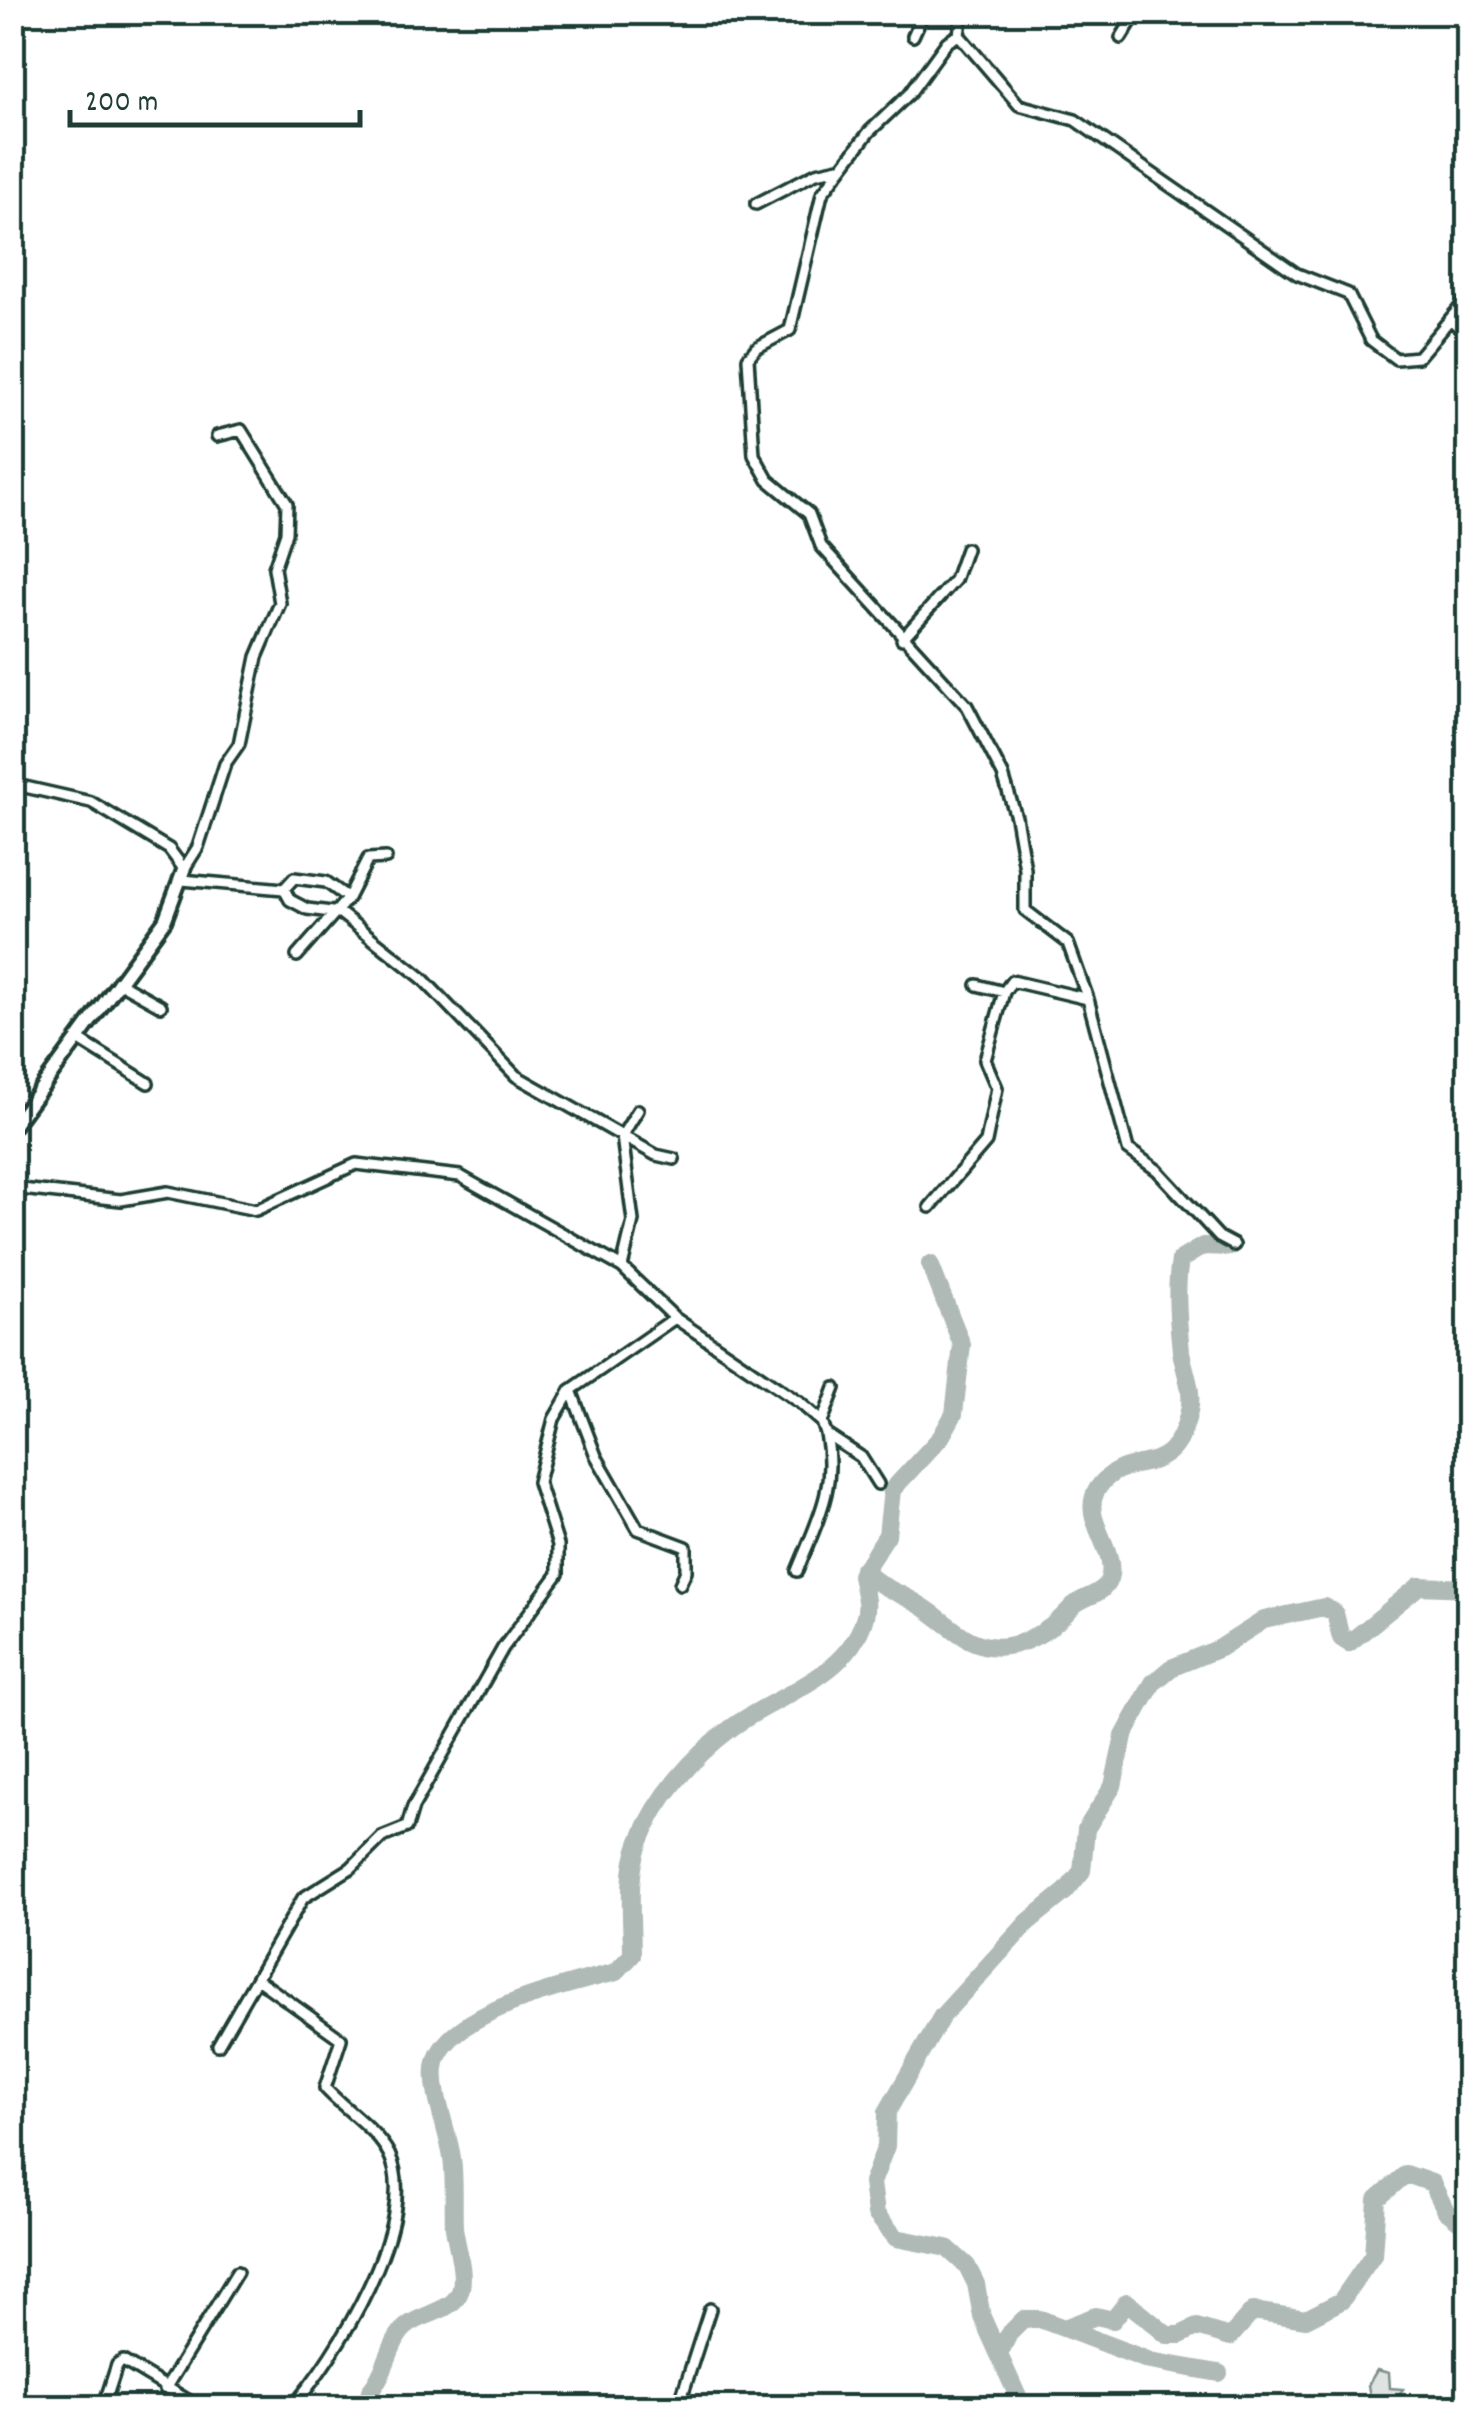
<svg xmlns="http://www.w3.org/2000/svg" width="1481" height="2420" font-family="Dekko,sans-serif">
<style>
.green{fill:#dee3e2;stroke:#7e908b;stroke-width:2.5}
.lines{fill:none;stroke-linecap:round;stroke-linejoin:round}
.river{stroke:#afbab7;stroke-width:18}
.minor-casing{stroke:#1f3d34;stroke-width:16}
.tertiary-casing{stroke:#1f3d34;stroke-width:19}
.minor{stroke:#fff;stroke-width:9}
.tertiary{stroke:#fff;stroke-width:11}
</style>
<rect width="100%" height="100%" fill="#fff"/>
<filter id="ink" filterUnits="userSpaceOnUse"><feTurbulence type="fractalNoise" baseFrequency=".01" numOctaves="2"/><feDisplacementMap in="SourceGraphic" scale="20" xChannelSelector="R" yChannelSelector="G"/><feConvolveMatrix kernelMatrix="1 2 1 2 8 2 1 2 1" color-interpolation-filters="sRGB"/></filter>
<g filter="url(#ink)">
<path class="green" d="M1377,2370L1389,2373L1390,2388L1403,2389L1396,2399L1413,2397L1433,2407H1384L1379,2395V2403L1371,2402L1368,2385Z"/>
<g class="lines">
<path class="river" d="M863,1569C879,1588 900,1592 920,1605C937,1615 953,1631 970,1640C1007,1659 1048,1634 1071,1608C1083,1594 1106,1597 1110,1575C1115,1545 1079,1517 1098,1488C1127,1445 1172,1488 1189,1411C1194,1390 1184,1371 1181,1351C1178,1322 1175,1289 1180,1260L1203,1246L1230,1247
M1067,2327L1096,2316L1113,2320L1127,2302L1167,2335H1180L1197,2327L1230,2337L1253,2311L1306,2319L1341,2301L1373,2255L1377,2199L1406,2174L1432,2183L1446,2211L1468,2228
M1000,2352L1009,2334L1024,2319H1040L1150,2361L1219,2373
M372,2408L370,2391C387,2373 389,2340 407,2326C421,2314 450,2312 459,2294C467,2277 456,2245 454,2227C453,2204 455,2180 452,2158C448,2130 432,2095 435,2068C440,2012 571,1984 616,1972L632,1955C632,1920 626,1875 640,1841C657,1797 693,1757 730,1729C773,1696 846,1679 864,1620C870,1603 863,1591 861,1575L887,1535L892,1490L941,1437L954,1414L962,1345L930,1264
M1023,2408L982,2317L976,2284L967,2266L947,2248L896,2238L876,2214L872,2183L886,2146L887,2112L942,2016L1028,1922L1066,1891L1082,1871L1086,1829L1113,1786L1124,1736L1153,1683L1171,1668L1220,1648L1264,1620L1324,1607L1335,1613L1341,1638L1349,1643L1419,1586L1468,1588"/>
<defs>
<path id="minor" d="M1462,12L1468,16
M959,35L962,12
M913,36L924,12
M1121,38L1137,12
M756,204L816,173L839,168
M1451,320L1468,335
M902,639L955,580L966,549
M12,784L91,802L169,849L184,869L198,847L225,764L239,744L257,657L280,603L274,568L286,533L287,504L241,430L217,436
M182,880L284,889L294,878L326,882L348,898L368,859L386,858
M284,889L290,900L307,909L340,913L422,978L516,1076L622,1136L633,1221L622,1267
M297,956L348,898
M118,982L161,1006
M977,985L1004,992
M1088,999L1068,943L1025,910V869L1016,817L1003,775L967,706L821,546L809,514L768,480L754,455L748,358L756,348L790,330L822,194L869,132L909,94L947,42L959,35L1019,105L1075,120L1297,274L1348,294L1371,340L1396,359L1418,357L1468,298
M78,1039L148,1083
M638,1110L622,1136L656,1155L674,1159
M12,1188L121,1200L168,1192L256,1210L356,1164L460,1176L622,1267L675,1318L800,1403L822,1422L826,1434L861,1457L878,1484
M930,1207L986,1142L997,1088L985,1060L1004,992L1012,981L1088,999L1128,1149L1157,1170L1219,1237L1234,1245
M675,1318L571,1390L596,1456L638,1529L686,1547V1571L680,1584
M822,1422L835,1388
M797,1571C817,1521 837,1489 826,1434
M257,1979L341,2039L325,2088C344,2109 376,2129 389,2154C422,2219 335,2359 291,2408
M218,2045L303,1898L351,1868L382,1837L407,1827L413,1807L503,1648L558,1574V1545L538,1482L554,1419L571,1390
M165,2389L237,2272
M103,2408L117,2365L123,2361L201,2408
M678,2408L710,2309"/>
<path id="tertiary" d="M12,1128L165,920L184,869"/>
</defs>
<use href="#minor" class="minor-casing"/>
<use href="#tertiary" class="tertiary-casing"/>
<use href="#minor" class="minor"/>
<use href="#tertiary" class="tertiary"/>
</g>
</g>
<rect width="1481" height="2420" fill="none" stroke="#fff" stroke-width="50"/>
<rect x="25" y="25" width="1431" height="2370" fill="none" stroke="#1f3d34" stroke-width="4" filter="url(#ink)"/>
<path d="M70 110v15h290v-15" fill="none" stroke="#1f3d34" stroke-width="5"/>
<text x="85" y="110" font-size="30" fill="#1f3d34" stroke="#ffffff" stroke-width="8" paint-order="stroke">200 m</text>
</svg>
